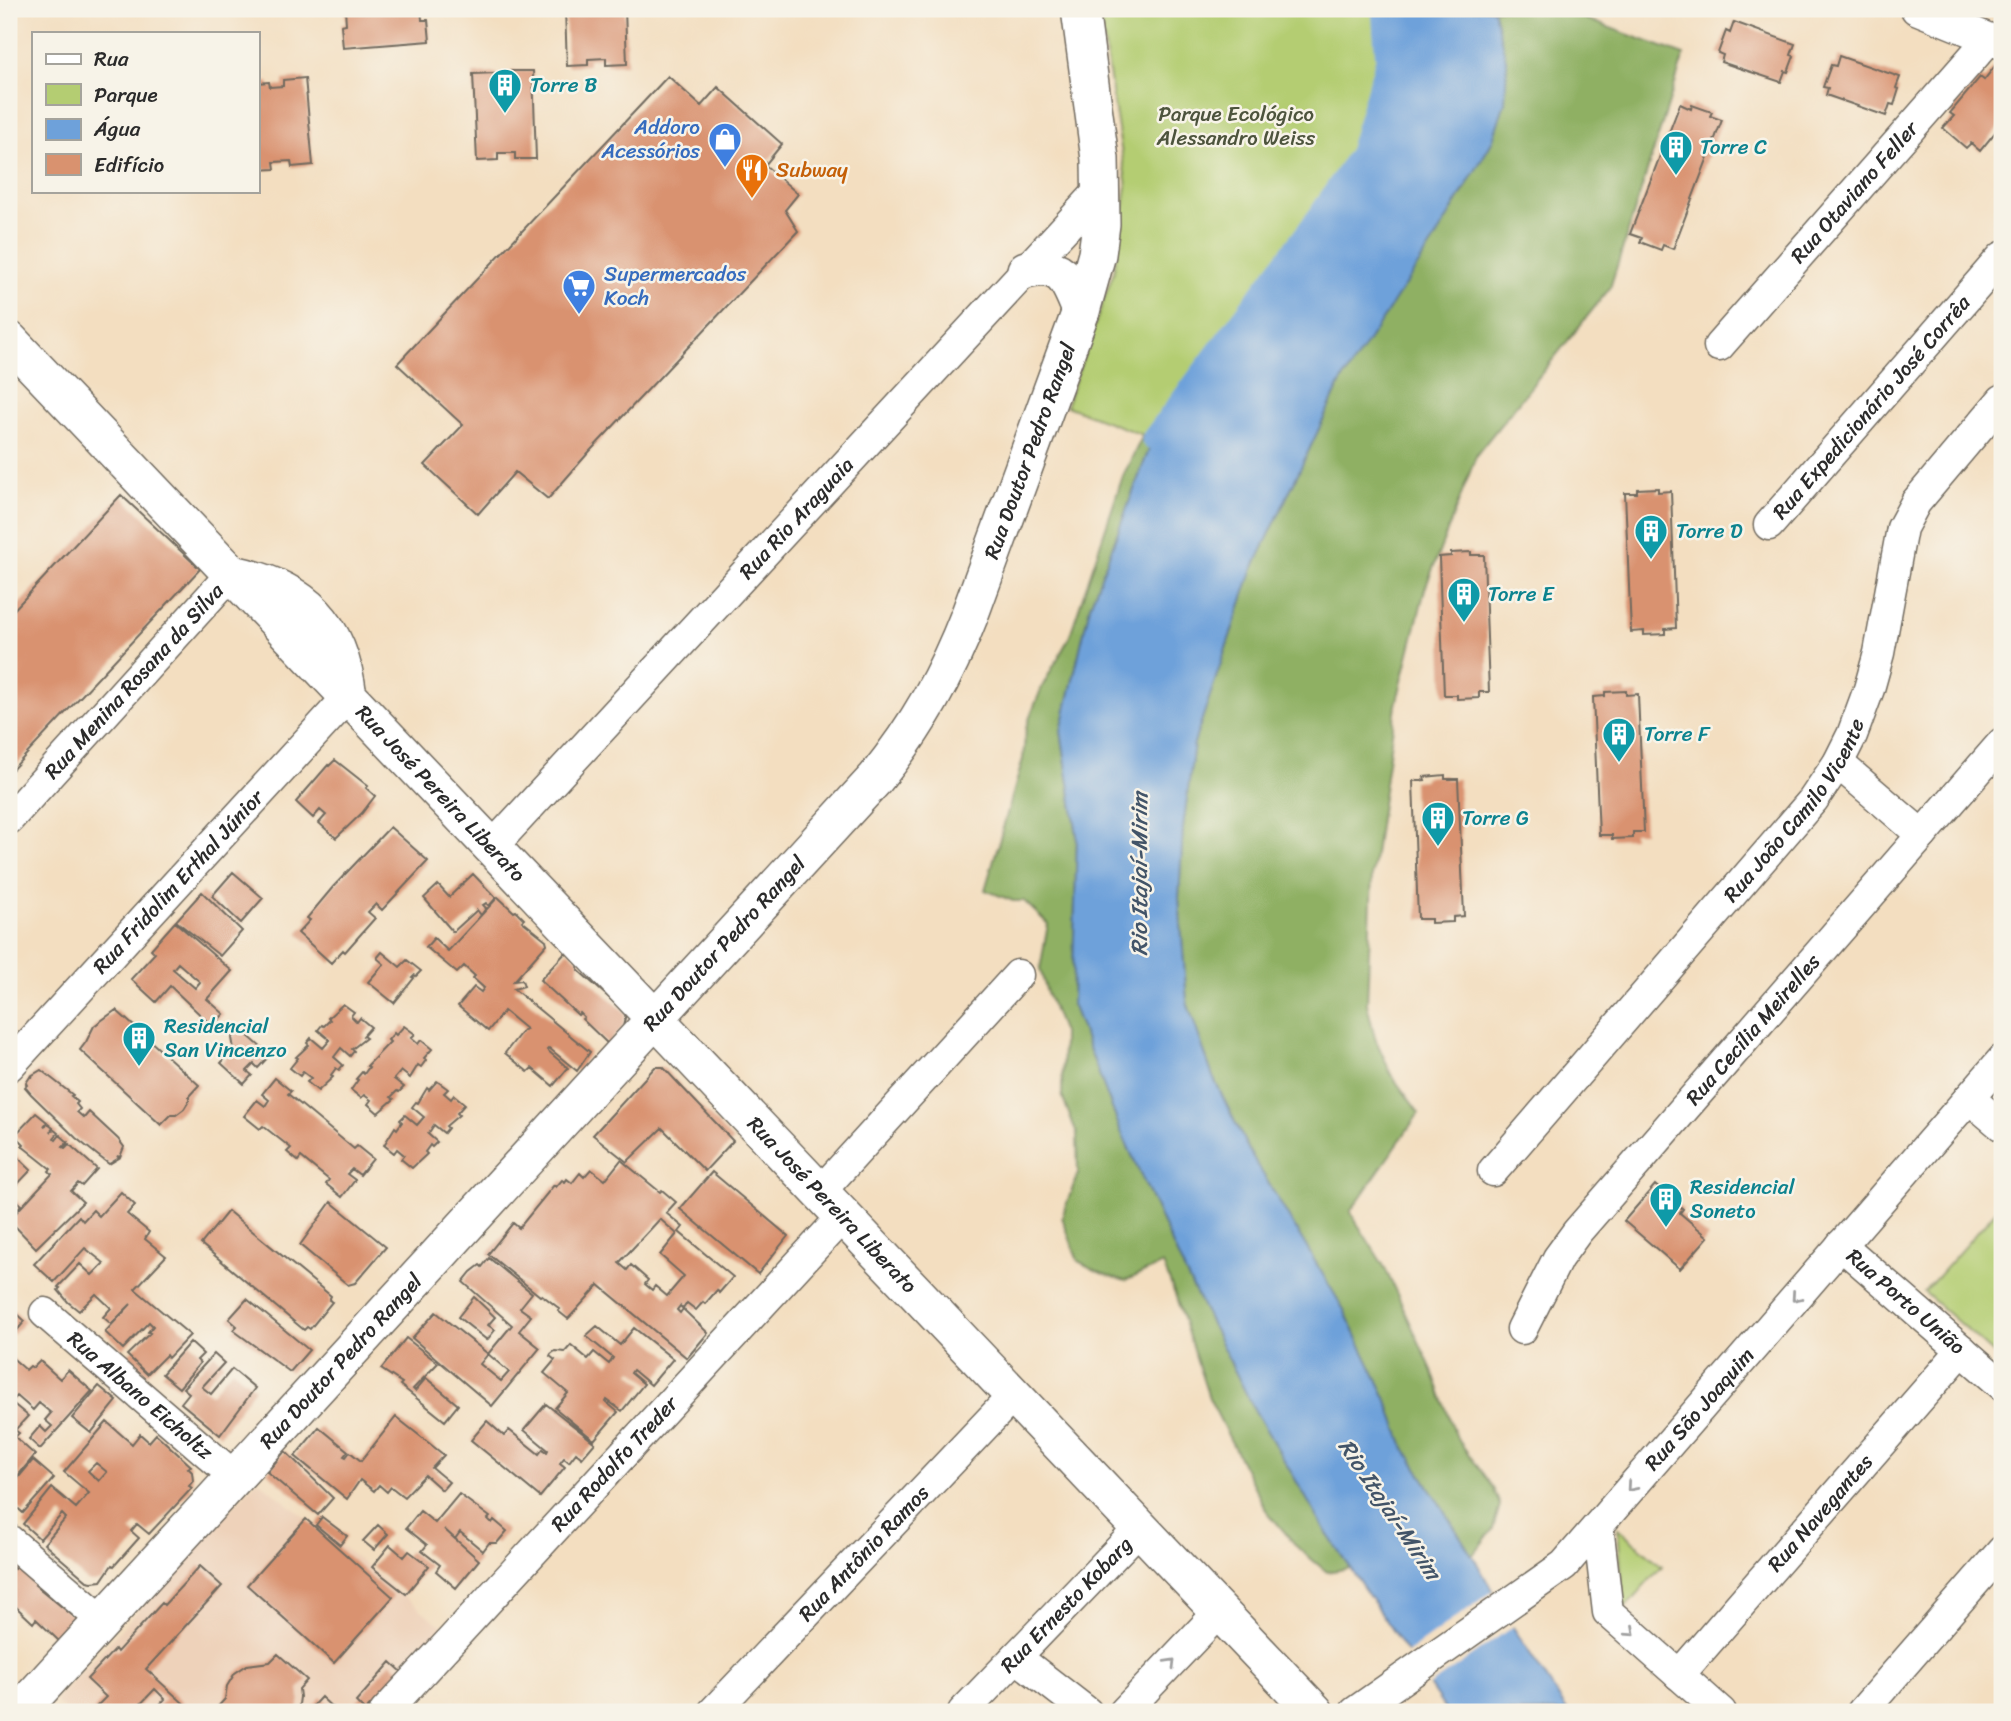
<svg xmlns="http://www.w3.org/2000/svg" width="2011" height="1721" font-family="Sriracha,sans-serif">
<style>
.built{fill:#eed2ba}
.green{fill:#b4cd72;stroke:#707c4e;stroke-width:2}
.forest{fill:#8fb064;stroke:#5d6e48;stroke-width:2}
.water{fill:#6ea1da;stroke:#4c6682;stroke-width:2}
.pier{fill:#f3dec0}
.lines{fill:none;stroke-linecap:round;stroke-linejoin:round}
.canal{stroke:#6ea1da;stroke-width:23}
.building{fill:#d9926f;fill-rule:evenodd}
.minor-casing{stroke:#716a5f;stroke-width:33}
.major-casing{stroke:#716a5f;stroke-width:40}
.minor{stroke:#fff;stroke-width:30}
.major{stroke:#fff;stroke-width:37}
.oneway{stroke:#a0a0a0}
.labels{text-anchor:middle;stroke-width:5;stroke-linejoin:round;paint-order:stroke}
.culture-label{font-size:21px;fill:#0d838f;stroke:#f7f3e8;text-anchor:start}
.park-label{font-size:21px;fill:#4d543d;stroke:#f7f3e8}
.shop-label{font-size:21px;fill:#366cbe;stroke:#f7f3e8;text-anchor:end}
.food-label{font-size:21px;fill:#c56008;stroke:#f7f3e8;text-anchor:start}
.street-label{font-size:21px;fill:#2b2b2b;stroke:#f7f3e8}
.water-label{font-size:23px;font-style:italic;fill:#425468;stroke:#f7f3e8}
</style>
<rect width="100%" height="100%" fill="#f7f3e8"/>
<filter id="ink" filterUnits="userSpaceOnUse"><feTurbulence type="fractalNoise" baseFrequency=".0143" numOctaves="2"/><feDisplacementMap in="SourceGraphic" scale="14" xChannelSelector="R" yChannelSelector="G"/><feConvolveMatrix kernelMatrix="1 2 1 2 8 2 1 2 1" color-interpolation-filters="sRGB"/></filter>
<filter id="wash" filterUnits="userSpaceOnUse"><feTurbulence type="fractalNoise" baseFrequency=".00686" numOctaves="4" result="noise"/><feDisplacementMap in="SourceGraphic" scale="28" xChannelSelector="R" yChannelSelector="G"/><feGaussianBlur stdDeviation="1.57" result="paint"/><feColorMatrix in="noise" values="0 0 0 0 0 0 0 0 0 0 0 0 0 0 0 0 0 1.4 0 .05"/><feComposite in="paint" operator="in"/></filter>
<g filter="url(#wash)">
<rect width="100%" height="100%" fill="#f3dec0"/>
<path class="built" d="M258,1480L443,1627L364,1712H67L55,1701Z"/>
<path class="green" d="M1099,9H1383L1386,60L1360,153L1320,215L1153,439L1066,406L1114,271L1127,186Z
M2002,1204V1361L1924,1292Z
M1618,1528L1662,1566L1624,1609Z"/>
<path class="forest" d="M1493,9H1559L1684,55L1610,288L1477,454L1425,589L1396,705L1372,875L1367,1004L1375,1038L1392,1076L1419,1113L1350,1212L1385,1268L1431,1368L1457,1438L1493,1488L1500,1505L1493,1529L1472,1556L1404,1447L1386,1398L1344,1310L1248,1149L1213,1077L1187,1002L1179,898L1183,828L1194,743L1252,571L1340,384L1467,186L1497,23Z
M1143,435L1153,439L1090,606L1061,731L1077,835L1072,1004L1121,1131L1185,1272L1254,1409L1328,1535L1350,1568L1327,1572L1298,1548L1266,1510L1209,1398L1176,1297L1163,1264L1125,1281L1101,1273L1078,1261L1062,1217L1078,1173L1077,1134L1062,1096L1063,1033L1047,993L1040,969L1048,924L1024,901H1013L985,890L1023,759L1026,727L1042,687L1069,638L1123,476Z"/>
<path class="water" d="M1383,9H1493L1507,63L1505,102L1492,142L1434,241L1340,384L1252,571L1194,743L1183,828L1179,898L1187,1002L1213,1077L1248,1149L1344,1310L1386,1398L1404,1447L1478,1565L1511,1624L1568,1712H1447L1328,1535L1254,1409L1185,1272L1121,1131L1072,1004L1077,835L1061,731L1090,606L1153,439L1320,215L1360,153L1386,61Z"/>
<path class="pier" d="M1496,1589L1515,1625L1428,1687L1405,1654Z"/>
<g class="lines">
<path class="canal" d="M1153,439L1320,215L1360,153L1387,60L1383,9"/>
</g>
<g id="blocks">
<path class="building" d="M345,9H421L422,20H428L430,41L343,48L341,25L346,24Z
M565,9H625L627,64L606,65V58L588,59V65L567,66Z
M1734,22L1795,44L1791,55L1794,56L1788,72L1785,71L1781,82L1721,62L1723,55L1718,53L1726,31L1730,33Z
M1839,56L1900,77L1896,88L1899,89L1894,105L1890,104L1886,116L1826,95L1828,88L1823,87L1831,65L1836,66Z
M1995,66L2002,73V124L1980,151L1971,143L1966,148L1943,128L1954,116L1950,113L1980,77L1984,80Z
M511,71H533L536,159H515V153H498V160L477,161L473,74L497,73V78L511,77Z
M668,76L701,106L718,87L782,144L765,165L798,194L785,210L798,231L589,452L548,499L515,472L478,514L425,465L463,425L397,364Z
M305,78L313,165L292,167L291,161L274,162L275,169L257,170V83L269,82L270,87L283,86V80Z
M1680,104L1691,109L1692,105L1712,112L1710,116L1722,120L1673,249L1663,245L1661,250L1640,242L1642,238L1630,234Z
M1658,488V492L1671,491L1676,628L1665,629V634L1644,635V631L1631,632L1625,493H1637V489Z
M121,495L200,569L9,773V615Z
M1471,552V555H1484L1489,692H1479V698L1457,699V695H1444L1439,557L1451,556V553Z
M1626,691V695L1638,694L1644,832H1633V838L1612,839V835H1599L1593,697L1605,696V692Z
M335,760L368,786L366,788L375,796L362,813L336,838L319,823L326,815L320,810L313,818L296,802L328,765L329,766Z
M1445,775V779H1458L1464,916L1453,917V922L1431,923V919H1418L1413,781L1425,780L1424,777Z
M390,827L428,861L382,910L376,904L368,912L375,918L345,952L343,950L331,963L298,933L310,920L307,918L333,887Z
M233,872L263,898L241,923L212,896Z
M473,874L496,898L489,906L486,903L483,905L486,908L481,915L477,910L453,932L424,898L438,885L449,897Z
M202,892L242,931L220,956L176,921Z
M498,897L514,912L516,911L524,919L522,921L546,940L547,944L514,981L522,980L524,986L514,989L590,1052L577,1071L549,1048L547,1050L568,1068L553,1086L532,1068L528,1072L505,1053L523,1030L526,1029L504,1011L488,1031L458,1006L474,987L481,992L484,988L473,978L475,976L464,966L457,973L426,947L434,938L448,951Z
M175,922L232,971L207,999L224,1014L214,1024L211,1025L170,986L156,1002L131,979L155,953L151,949ZM178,963L200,982L195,988L173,969Z
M568,950L579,960L578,970L626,1013L623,1027L608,1044L582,1019L584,1017L580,1013L578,1015L540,980Z
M382,952L400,967L407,960L421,971L416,976L414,975L412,977L414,978L394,1003L368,982L384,964L377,958Z
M343,1004L354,1012L351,1016L357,1022L360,1018L371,1027L363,1036L366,1038L352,1049L354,1051L350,1056L341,1048L334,1057L343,1065L339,1070L336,1068L331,1075L333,1077L318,1091L307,1082L311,1078L303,1072L300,1076L290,1068L298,1058L296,1057L309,1045L307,1043L311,1038L323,1048L330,1040L318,1030L322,1025L324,1026L330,1020L328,1018Z
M116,1010L199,1085L189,1096V1101L184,1109L176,1115H171L161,1125L80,1050L86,1042L94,1026Z
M404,1026L415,1034L411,1038L418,1044L421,1040L432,1049L424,1058L426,1060L421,1067L418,1065L410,1078L401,1071L394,1079L404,1087L399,1092L397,1091L391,1097L394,1099L378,1113L368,1104L371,1100L364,1095L361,1098L351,1090L358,1080L356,1079L362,1072L364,1074L369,1067L367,1066L390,1042L388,1040L394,1033L396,1035Z
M240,1029L270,1055L258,1068L254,1064L247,1071L252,1075L244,1084L221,1063L234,1049L232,1038Z
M655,1067H663L733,1141L705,1171L662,1128L627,1162L593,1135Z
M41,1070L73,1095L71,1096L78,1102L76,1104L80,1109L77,1112L84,1118L89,1112L118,1139L124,1147L120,1157L117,1156L119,1158L109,1164L101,1158L76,1138L31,1094L25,1087L27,1085L26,1083L30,1077H33L31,1076Z
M275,1078L291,1091L288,1094L354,1149L357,1146L373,1159L360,1175L352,1169L347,1174L355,1180L342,1197L326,1184L329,1180L301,1157L298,1161L287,1152L291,1148L263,1126L260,1129L244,1116L257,1100L265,1106L269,1100L262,1094Z
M437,1081L448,1089L444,1093L451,1099L454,1095L465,1104L457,1113L459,1115L446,1126L448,1128L444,1133L434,1125L428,1134L437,1142L432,1147L430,1145L425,1152L427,1154L412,1168L401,1159L404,1155L397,1149L394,1153L384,1145L395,1127L397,1129L402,1122L400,1120L405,1115L417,1125L424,1117L412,1107L416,1102L418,1103L427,1088L429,1090Z
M36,1113L47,1122L44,1126L48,1124L53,1128L50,1132L53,1129L58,1133L54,1138L56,1140L60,1135L68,1142L63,1147L65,1148L69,1144L97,1169L82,1186L78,1183L71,1191L83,1202L36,1248L9,1220L52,1174L49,1171L51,1169L22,1146L24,1144L15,1135Z
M9,1149L31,1170L15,1187L9,1182Z
M621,1160L660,1192L662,1190L676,1202L666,1213L683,1227L679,1232L733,1277L719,1293L717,1290L705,1304L703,1302L696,1310L687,1303L683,1309L680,1306L677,1310L680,1313L683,1309L708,1333L687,1358L599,1285L568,1319L558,1311L560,1309L542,1295L540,1296L488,1254L513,1223L519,1228L554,1185L556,1187L562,1180L565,1182L567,1179L572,1183L580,1173L584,1177L591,1169L605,1180ZM660,1219L677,1234L660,1255L684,1276L667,1296L655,1286L652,1290L645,1284L648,1280L631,1265L627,1270L619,1263Z
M712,1172L788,1236L758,1274L680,1209Z
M1655,1185L1683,1209L1680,1213L1708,1237L1680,1269L1624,1221Z
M121,1192L135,1205L127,1214L149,1232L145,1239L166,1256L135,1289L190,1335L168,1358L166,1355L147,1374L127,1355L150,1333L148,1332L153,1326L149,1322L123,1349L105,1332L131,1304L111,1324L103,1317L111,1308L96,1294L79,1311L68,1302L58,1290L60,1288L58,1287L80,1264L92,1275L104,1263L85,1248L54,1282L34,1264L79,1216L83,1221L93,1210L99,1216Z
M9,1194L21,1205L9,1218Z
M331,1202L386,1247L355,1283L348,1285L300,1245Z
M228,1211L331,1296L329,1300L332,1302L310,1329L307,1327L304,1330L201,1244Z
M489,1258L532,1293L520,1308L531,1316L519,1331L540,1348L492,1406L412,1338L436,1312L488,1354L480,1364L501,1381L509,1372L488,1354L512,1325L463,1282L471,1272L480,1265L482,1267Z
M474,1297L495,1317L488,1325L495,1330L487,1340L458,1317Z
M247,1299L309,1350L290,1372L233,1330L237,1326L229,1319Z
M10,1307L25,1321L13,1335L9,1331Z
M597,1326L620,1345L634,1328L673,1359L651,1385L633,1370L631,1373L644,1384L622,1411L607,1400L606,1402L618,1412L594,1440L555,1408L568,1393L544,1373L555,1360L550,1356L551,1354L555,1351L565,1352L571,1345L588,1359L594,1352L609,1364L613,1358L586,1336Z
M406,1338L438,1363L413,1389L415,1391L426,1378L458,1405L445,1421L400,1385L402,1383L381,1369Z
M190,1342L203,1354L197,1360L200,1363L179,1388L162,1374Z
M214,1354L224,1363L202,1387L211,1394L232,1369L255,1388L220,1435L181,1403L189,1393L183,1388Z
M9,1355L26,1370L30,1366L33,1368L40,1361L60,1379L68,1370L92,1391L40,1449L29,1439L40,1426L46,1432L52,1426L45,1420L51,1413L39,1403L33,1410L17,1396L11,1402L28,1416L15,1430L19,1433L15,1437L35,1455L17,1477L9,1470Z
M99,1386L117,1401L91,1433L72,1418Z
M546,1404L595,1443L582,1458L576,1453L569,1462L564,1458L560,1463L565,1467L540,1497L471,1440L487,1421L504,1436L509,1430L539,1454L543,1449L547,1452L548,1450L524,1430Z
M396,1417L444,1455L432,1468L449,1482L442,1490L425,1475L404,1497L391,1487L387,1492L379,1485L374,1491L360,1480L347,1499L295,1456L319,1427L348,1451L344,1456L346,1457L350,1452L361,1461Z
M107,1422L132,1444L140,1434L149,1442L156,1434L191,1466L188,1468L192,1472L193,1481L189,1486L192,1488L149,1534L137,1524L131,1531L139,1538L114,1566L112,1565L101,1581L92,1582L87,1581L44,1544L66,1518L62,1514L40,1539L23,1524L52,1488L76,1508L89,1493L64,1472ZM96,1463L107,1472L99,1481L88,1471Z
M285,1451L333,1498L318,1515L267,1472Z
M33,1460L54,1478L23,1513L11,1502L9,1504V1489Z
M459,1494L490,1517L488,1519L492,1523L494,1520L507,1531L497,1543H489L483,1551L460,1532L455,1539L444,1529L479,1560L456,1588L436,1571L440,1565L422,1551L427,1545L406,1528L420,1511L435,1523Z
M322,1517L347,1536L340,1545L316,1525Z
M306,1519L393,1597L334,1663L247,1585Z
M378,1525L388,1534L374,1550L363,1541Z
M390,1545L404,1557L409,1551L429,1566L406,1594L372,1567Z
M20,1563L39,1581L35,1585L78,1620L59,1641L36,1619L33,1623L15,1606L9,1612V1564L14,1569Z
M200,1566L222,1586L146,1669L193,1712H153L165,1699L155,1689L133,1712H91L106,1697L87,1679L115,1649L117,1652L162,1603L164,1605Z
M278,1654L307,1680L299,1689L300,1697L298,1712H213L225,1699L227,1686L235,1673L247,1665L270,1662Z
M391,1662L402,1672L365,1711L356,1702Z
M321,1697L337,1712H307Z"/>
</g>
</g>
<g filter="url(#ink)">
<use href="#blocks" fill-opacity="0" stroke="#716a5f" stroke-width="2"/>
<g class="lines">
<defs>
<g id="minor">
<path d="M1916,9L2002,44"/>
<path id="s1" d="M1719,346L1989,39"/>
<path id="s2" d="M1769,525L2002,257"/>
<path d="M1838,763L1922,835"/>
<path id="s3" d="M9,819L231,574"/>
<path id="s4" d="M492,847L1102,188"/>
<path id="s5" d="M9,1066L348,697"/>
<path d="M1969,1098L2002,1126"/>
<path id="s6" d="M1493,1171L1813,800L1838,763L1852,735L1869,689L1879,653L1902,528L1916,502L2002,400"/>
<path d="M820,1192L1018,975"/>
<path id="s7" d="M1841,1245L2002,1385"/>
<path id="s8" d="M45,1313L235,1477"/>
<path id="s9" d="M1522,1329L1558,1258L1577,1232L2002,743"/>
<path d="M1598,1526L1608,1612L1721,1712"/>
<path d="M9,1540L103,1621"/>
<path d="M1016,1657L1087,1712"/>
<path id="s10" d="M1679,1675L1962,1350"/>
<path id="s11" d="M385,1712L843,1216"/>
<path id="s12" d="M713,1712L1013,1396"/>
<path id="s13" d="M963,1712L1140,1528"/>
<path d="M1124,1712L1219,1612"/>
<path id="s14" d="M1355,1712L1564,1565L2002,1060"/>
<path d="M1862,1712L2002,1551"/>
</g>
<g id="major">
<path d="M1026,270C1063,261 1069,281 1081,311"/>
<path id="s15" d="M9,340L1315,1712"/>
<path d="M233,574C304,589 340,624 348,697"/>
<path id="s16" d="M19,1712L876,778C918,726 946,676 970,614L1081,311L1097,254L1101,224L1100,159L1080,9"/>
</g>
</defs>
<use href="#minor" class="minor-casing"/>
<use href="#major" class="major-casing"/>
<use href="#minor" class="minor"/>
<use href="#major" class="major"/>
</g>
<defs><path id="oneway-chevron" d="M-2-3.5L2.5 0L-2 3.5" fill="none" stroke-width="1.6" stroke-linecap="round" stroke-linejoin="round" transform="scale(1.75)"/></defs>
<g class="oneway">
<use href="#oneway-chevron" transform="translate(1796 1297) rotate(131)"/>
<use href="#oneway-chevron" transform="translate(1631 1487) rotate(131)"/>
<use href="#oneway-chevron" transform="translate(1631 1632) rotate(42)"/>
<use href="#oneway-chevron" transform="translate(1171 1663) rotate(-46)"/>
</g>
</g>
<defs>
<symbol id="building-pin" viewBox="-11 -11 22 30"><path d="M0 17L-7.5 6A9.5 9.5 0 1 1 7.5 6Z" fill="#0f9aa8" stroke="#f7f3e8"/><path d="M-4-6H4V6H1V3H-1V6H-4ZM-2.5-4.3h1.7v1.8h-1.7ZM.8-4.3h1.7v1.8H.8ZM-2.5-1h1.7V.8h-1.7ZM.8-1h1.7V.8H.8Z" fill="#fff"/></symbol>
<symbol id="shop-pin" viewBox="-11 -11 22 30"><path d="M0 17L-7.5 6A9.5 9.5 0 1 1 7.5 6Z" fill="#3f7fe0" stroke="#f7f3e8"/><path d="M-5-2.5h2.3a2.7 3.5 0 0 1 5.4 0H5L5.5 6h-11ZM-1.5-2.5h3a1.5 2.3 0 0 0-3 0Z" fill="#fff"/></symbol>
<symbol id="restaurant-pin" viewBox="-11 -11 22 30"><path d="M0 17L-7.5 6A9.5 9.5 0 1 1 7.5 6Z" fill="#e8710a" stroke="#f7f3e8"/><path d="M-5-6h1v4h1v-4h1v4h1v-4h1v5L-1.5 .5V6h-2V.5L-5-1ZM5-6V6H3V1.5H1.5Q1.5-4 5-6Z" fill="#fff"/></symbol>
<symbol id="supermarket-pin" viewBox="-11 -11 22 30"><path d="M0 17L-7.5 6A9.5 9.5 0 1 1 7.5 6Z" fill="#3f7fe0" stroke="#f7f3e8"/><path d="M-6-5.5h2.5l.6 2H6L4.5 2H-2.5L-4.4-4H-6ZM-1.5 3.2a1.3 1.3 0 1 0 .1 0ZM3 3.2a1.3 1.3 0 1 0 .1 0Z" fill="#fff"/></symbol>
</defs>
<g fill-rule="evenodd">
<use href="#building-pin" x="486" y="66" width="38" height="52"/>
<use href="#shop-pin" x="706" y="120" width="38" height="52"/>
<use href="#building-pin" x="1657" y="128" width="38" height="52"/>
<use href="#restaurant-pin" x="733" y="151" width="38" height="52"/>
<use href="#supermarket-pin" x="560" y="267" width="38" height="52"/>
<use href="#building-pin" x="1632" y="512" width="38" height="52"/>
<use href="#building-pin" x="1445" y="575" width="38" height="52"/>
<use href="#building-pin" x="1600" y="715" width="38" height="52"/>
<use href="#building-pin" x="1419" y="799" width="38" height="52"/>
<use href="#building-pin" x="120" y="1019" width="38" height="52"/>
<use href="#building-pin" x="1647" y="1180" width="38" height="52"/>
</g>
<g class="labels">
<g class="culture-label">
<text x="530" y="92">Torre B</text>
<text x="1700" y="154">Torre C</text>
<text x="1676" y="538">Torre D</text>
<text x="1488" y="601">Torre E</text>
<text x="1644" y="741">Torre F</text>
<text x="1462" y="825">Torre G</text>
<text x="164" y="1033">Residencial<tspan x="164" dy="24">San Vincenzo</tspan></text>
<text x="1690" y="1194">Residencial<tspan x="1690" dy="24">Soneto</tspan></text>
</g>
<g class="park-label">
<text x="1236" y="121">Parque Ecológico<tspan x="1236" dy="24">Alessandro Weiss</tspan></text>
</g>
<g class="shop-label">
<text x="700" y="134">Addoro<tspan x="700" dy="24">Acessórios</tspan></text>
<text x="604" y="281" text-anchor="start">Supermercados<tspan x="604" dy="24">Koch</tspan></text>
</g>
<g class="food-label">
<text x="776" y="177">Subway</text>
</g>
<g class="street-label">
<text dy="7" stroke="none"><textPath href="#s1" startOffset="205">Rua Otaviano Feller</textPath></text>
<text dy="7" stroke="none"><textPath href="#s2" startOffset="156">Rua Expedicionário José Corrêa</textPath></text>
<text dy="7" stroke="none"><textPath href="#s16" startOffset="1631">Rua Doutor Pedro Rangel</textPath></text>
<text dy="7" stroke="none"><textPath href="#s4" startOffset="448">Rua Rio Araguaia</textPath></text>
<text dy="7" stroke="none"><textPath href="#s3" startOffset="186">Rua Menina Rosana da Silva</textPath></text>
<text dy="7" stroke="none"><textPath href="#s15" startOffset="626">Rua José Pereira Liberato</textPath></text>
<text dy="7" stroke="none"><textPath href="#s6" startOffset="471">Rua João Camilo Vicente</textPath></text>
<text dy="7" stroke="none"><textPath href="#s5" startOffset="250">Rua Fridolim Erthal Júnior</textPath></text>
<text dy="7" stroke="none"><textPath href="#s16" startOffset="1043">Rua Doutor Pedro Rangel</textPath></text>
<text dy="7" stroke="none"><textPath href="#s9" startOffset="380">Rua Cecília Meirelles</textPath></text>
<text dy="7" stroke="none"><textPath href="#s15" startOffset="1194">Rua José Pereira Liberato</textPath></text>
<text dy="7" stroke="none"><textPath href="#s7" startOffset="86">Rua Porto União</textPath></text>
<text dy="7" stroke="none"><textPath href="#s16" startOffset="476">Rua Doutor Pedro Rangel</textPath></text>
<text dy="7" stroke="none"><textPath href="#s8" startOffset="126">Rua Albano Eicholtz</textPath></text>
<text dy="7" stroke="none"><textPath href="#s14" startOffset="462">Rua São Joaquim</textPath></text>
<text dy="7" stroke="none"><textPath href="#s11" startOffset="338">Rua Rodolfo Treder</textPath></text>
<text dy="7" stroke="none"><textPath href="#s10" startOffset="215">Rua Navegantes</textPath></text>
<text dy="7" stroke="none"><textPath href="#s12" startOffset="219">Rua Antônio Ramos</textPath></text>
<text dy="7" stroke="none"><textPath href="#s13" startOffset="149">Rua Ernesto Kobarg</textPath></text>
</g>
<g class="water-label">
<text transform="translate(1139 874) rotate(-90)" y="8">Rio Itajaí-Mirim</text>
<text transform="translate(1390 1509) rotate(56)" y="8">Rio Itajaí-Mirim</text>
</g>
</g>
<rect width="2011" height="1721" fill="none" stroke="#f7f3e8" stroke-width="35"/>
<rect x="32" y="32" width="228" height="161" fill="#f7f3e8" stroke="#a5a39c" stroke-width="2"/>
<rect x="46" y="54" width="35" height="10" fill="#ffffff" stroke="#a5a39c" stroke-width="2"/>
<text x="94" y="66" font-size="21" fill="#2b2b2b">Rua</text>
<rect x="46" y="84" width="35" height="21" fill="#b4cd72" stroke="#a5a39c" stroke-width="2"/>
<text x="94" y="102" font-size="21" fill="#2b2b2b">Parque</text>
<rect x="46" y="119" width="35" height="21" fill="#6ea1da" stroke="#a5a39c" stroke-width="2"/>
<text x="94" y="136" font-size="21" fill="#2b2b2b">Água</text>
<rect x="46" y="154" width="35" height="21" fill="#d9926f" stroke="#a5a39c" stroke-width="2"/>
<text x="94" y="172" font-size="21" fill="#2b2b2b">Edifício</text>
</svg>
